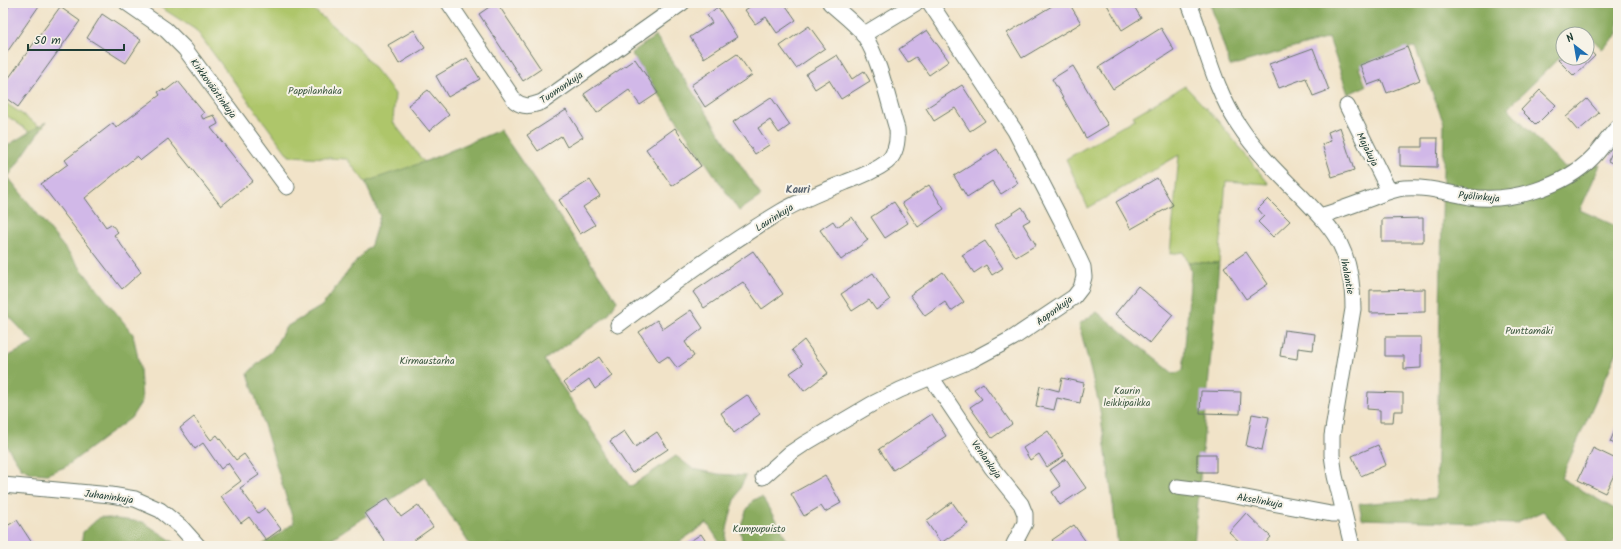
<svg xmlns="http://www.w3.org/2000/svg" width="1621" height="549" font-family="Kalam,sans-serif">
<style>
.green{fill:#aec66b;stroke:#668250}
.forest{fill:#8aab5f;stroke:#54744a}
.building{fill:#d1b8e8}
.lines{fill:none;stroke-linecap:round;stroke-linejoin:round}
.minor-casing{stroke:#687768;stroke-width:17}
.minor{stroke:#fff;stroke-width:15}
.labels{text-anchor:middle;stroke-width:4;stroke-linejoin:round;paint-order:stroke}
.street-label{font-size:10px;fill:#1f3d34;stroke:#f7f3e8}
.park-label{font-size:10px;fill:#3c583f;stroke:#f7f3e8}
.neighbourhood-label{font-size:11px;font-weight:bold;fill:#5d6873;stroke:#f7f3e8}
</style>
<rect width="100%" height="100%" fill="#f7f3e8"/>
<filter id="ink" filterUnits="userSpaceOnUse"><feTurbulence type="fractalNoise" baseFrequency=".025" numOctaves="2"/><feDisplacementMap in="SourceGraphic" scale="8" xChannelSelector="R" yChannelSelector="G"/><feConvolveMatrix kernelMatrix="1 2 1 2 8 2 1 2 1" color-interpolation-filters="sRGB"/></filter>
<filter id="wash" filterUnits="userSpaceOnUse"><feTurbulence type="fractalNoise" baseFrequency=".012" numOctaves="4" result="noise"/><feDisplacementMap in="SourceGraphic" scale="16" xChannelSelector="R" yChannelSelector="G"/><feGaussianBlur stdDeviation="0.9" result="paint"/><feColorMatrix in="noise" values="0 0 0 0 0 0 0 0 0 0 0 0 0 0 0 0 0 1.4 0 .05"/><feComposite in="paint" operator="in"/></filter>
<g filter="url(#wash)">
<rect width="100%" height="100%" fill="#f1e3c8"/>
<path class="green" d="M154,3H306L357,47L395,94L393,122L424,162L500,130L617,301L607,316L544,360L630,487L676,456L707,523L673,546H471L425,477L320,546L248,373L272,351L286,327L322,306L353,265L371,245L380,216L365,182L347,159L289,156L196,30Z
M1185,86L1219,122L1269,184L1226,181L1219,263L1188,262L1183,252L1170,254L1179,155L1088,208L1066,159L1135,119L1133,116Z
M3,101L39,126L30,132L3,113Z"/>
<path class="forest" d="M1210,3H1618V34L1602,49L1585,32L1583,34H1563V54L1508,108L1564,167L1600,165L1580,210L1618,227V350L1561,478L1618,511V536L1611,546H1573L1543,511L1515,524L1362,519L1359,504L1436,498L1444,124L1415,47L1359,68L1366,86L1348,94L1329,38L1230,66Z
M656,36L761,196L739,211L631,53Z
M46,122L8,177L133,334L140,368L142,401L131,418L65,467L47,474L32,473L21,468L3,440V359L34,343L3,310V148Z
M500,130L617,301L607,316L544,360L630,487L676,456L693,469L718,474L746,476C734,499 727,520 725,546H722L707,523L673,546H471L425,477L320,546H261L294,523L248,373L272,351L286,327L322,306L353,265L371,245L380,216L365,182L424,162Z
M1188,262L1219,263L1194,546H1118L1111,488L1099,404L1079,324L1097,312L1174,374L1183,370L1191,271Z
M762,497L791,546H743L740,528L746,511L753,500Z
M100,517L143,522L180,546H81L83,532Z"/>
<g id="blocks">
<path class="building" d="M11,3H41L3,58V15Z
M495,3H497L541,69L523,81L479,14Z
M756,3H784L796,20L777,33L766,17L755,24L745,10Z
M1057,3H1069L1081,23L1022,58L1007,33Z
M1106,3H1132L1141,18L1122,30Z
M60,7L80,21L18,107L3,96V86Z
M718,7L737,37L704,58L690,37L712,23L707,15Z
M102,14L141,40L126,63L87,38Z
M809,26L825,48L796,68L780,46Z
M1161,28L1174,50L1113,89L1099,67Z
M414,30L425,48L399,64L388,45Z
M927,30L949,61L929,75L916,57L908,62L899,49Z
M1407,47L1420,80L1387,93L1382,80L1368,85L1360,65Z
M1587,47L1595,56L1574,76L1558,60L1563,56V58H1587Z
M1313,48L1329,90L1313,96L1306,78L1279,88L1269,64Z
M737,54L752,75L705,107L691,85Z
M837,55L852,79L864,71L870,81L841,99L829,80L815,89L806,74Z
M467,58L480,79L448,97L436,76Z
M635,59L658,93L640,105L629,90L597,113L584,94Z
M1073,66L1108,125L1086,138L1052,79Z
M178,81L204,113L201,115L203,119L214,115L218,124L211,128L253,181L221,206L168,139L141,160L137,156L85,198L106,227L111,224L118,232L114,235L141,272L122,289L41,184L68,164L65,160L113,123L116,128L160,95L158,92L163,89L165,91Z
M962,85L985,121L970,131L955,108L934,121L926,108Z
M428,90L449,115L429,131L408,105Z
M1540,90L1556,105L1536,125L1521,110Z
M771,97L790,125L779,133L770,120L758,128L769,145L755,154L733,122Z
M1587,99L1599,113L1578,131L1566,117Z
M566,110L583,137L567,147L561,136L538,151L527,135Z
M1340,127L1354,170L1332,177L1322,144L1331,141L1328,132Z
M675,128L701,166L672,186L646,149Z
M1422,138H1438L1437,167L1400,166V147H1422Z
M1617,142H1618V166L1608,161Z
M997,149L1018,183L1001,194L992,181L967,197L954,176Z
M1157,178L1173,205L1131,229L1116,202Z
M590,180L600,196L583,207L595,225L580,234L559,200Z
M929,185L944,209L918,227L902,203Z
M1268,199L1290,221L1273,237L1258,222L1264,216L1258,209Z
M894,202L908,223L885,238L871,217Z
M1022,207L1030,220L1023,224L1036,245L1016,257L995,225Z
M852,217L868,240L841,260L820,230L833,221L837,227Z
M1423,218V242H1382V219Z
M985,241L1003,268L992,275L986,265L974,273L962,255Z
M753,251L783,294L762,309L743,282L704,308L693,292Z
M1246,252L1268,284L1246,299L1224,267Z
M943,272L964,302L951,311L945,302L925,316L910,295Z
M873,273L890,300L876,310L869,300L852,311L841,294Z
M1138,286L1173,315L1150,343L1115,314Z
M1425,289V312L1370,313V290Z
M691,310L703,328L685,342L694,356L677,368L668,356L659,362L639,332L657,320L663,329Z
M1284,330L1315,334L1313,350L1298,348L1297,359L1280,356Z
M1385,337H1421V368L1404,369V356H1385Z
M804,340L828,373L804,391L790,373L803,364L792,350Z
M599,357L612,376L595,389L589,379L571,392L564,382Z
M1062,378L1084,383L1080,403L1057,398L1054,410L1036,406L1040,386L1059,391Z
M983,383L1012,424L992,438L970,407L982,399L974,389Z
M1201,391L1241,392L1240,414L1200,413Z
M1368,392L1403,393V411H1394L1393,422H1380V410L1367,409Z
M747,395L760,414L734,433L721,413Z
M932,414L946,436L893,470L879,449Z
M1252,414L1269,417L1262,450L1246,446Z
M194,417L211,440L217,435L236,460L244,454L259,475L240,488L258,513L265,508L281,529L266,540L249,517L241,523L221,496L241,481L228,463L221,469L203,443L195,449L180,428Z
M1618,423V445L1610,442Z
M624,431L635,447L657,432L668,449L632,473L610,441Z
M1048,431L1064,456L1047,467L1039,454L1030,460L1023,448Z
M1378,445L1386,465L1361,476L1352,456Z
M1593,448L1618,460V467L1605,493L1578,480Z
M1197,454H1216V472H1197Z
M1066,459L1086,488L1060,505L1052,492L1061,486L1050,470Z
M825,475L841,503L825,512L821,506L804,516L791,494Z
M388,498L401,517L418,505L433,527L406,546H388L365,513Z
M952,502L968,524L941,543L926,521Z
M1246,513L1271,537L1263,546H1244L1229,532Z
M3,520L7,526L17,520L34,546H3Z
M1074,525L1089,546H1056L1052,540Z
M701,534L709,546H683Z"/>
</g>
</g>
<g filter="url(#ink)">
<use href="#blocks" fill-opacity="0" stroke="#687768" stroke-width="1"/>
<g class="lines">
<defs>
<path id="minor" d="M127,3L166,30L185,49L287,187
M449,3L515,101C524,108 531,106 542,102L682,3
M1189,3C1205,43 1214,88 1238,124C1256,152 1279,174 1302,197C1316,212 1331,226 1340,244C1350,264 1353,287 1353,309L1332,436V455L1335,476L1352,546
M863,35L916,3
M1347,106L1389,191
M1320,216C1337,211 1353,205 1369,199C1380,195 1392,189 1404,188C1426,186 1448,193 1470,197C1510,203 1564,187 1593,157C1602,148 1609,136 1618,127
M618,325C671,285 725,245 782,211C803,199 824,191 846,182C860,177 875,171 887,162C897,153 898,141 897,129C888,100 880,60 864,35C855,23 841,13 830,3
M931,377L992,468L1021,504L1025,514V523L1014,544
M763,477L789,454L804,444L872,404L900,390L972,360L1013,338L1074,297L1081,288L1084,277L1083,267L1061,220L1015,131L930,3
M3,485L111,495L135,499L160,510L181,527L198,546
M1177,487L1209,491L1331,514H1344"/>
</defs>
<use href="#minor" class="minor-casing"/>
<use href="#minor" class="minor"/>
</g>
</g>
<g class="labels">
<g class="street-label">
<text transform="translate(561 87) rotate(-34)" y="4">Tuomonkuja</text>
<text transform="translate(214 88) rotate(54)" y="4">Kirkkoväärtinkuja</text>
<text transform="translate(1368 149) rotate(63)" y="4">Majakuja</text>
<text transform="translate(1479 196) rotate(5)" y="4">Pyölinkuja</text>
<text transform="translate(774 217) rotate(-32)" y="4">Laurinkuja</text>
<text transform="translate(1348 276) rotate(79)" y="4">Ihalantie</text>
<text transform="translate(1054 310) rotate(-36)" y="4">Aaponkuja</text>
<text transform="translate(987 459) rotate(55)" y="4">Venlankuja</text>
<text transform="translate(109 496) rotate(8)" y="4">Juhaninkuja</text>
<text transform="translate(1260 500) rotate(10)" y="4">Akselinkuja</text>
</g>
<g class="park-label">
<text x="315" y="94">Pappilanhaka</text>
<text x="1529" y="334">Punttamäki</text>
<text x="427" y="364">Kirmaustarha</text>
<text x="1127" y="394">Kaurin<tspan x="1127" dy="12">leikkipaikka</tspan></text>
<text x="759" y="532">Kumpupuisto</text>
</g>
<g class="neighbourhood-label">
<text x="798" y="193">Kauri</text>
</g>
</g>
<rect width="1621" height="549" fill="none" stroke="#f7f3e8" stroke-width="16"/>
<g transform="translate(1575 46) rotate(329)"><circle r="19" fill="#f7f3e8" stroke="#a1aaa0"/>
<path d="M0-3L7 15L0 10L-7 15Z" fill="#1f6fb2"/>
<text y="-6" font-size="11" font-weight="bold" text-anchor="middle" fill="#1f3d34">N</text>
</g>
<path d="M28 44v6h96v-6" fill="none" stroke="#1f3d34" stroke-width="2"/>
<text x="34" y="44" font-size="12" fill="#1f3d34" stroke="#f7f3e8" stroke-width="3" paint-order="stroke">50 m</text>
</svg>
